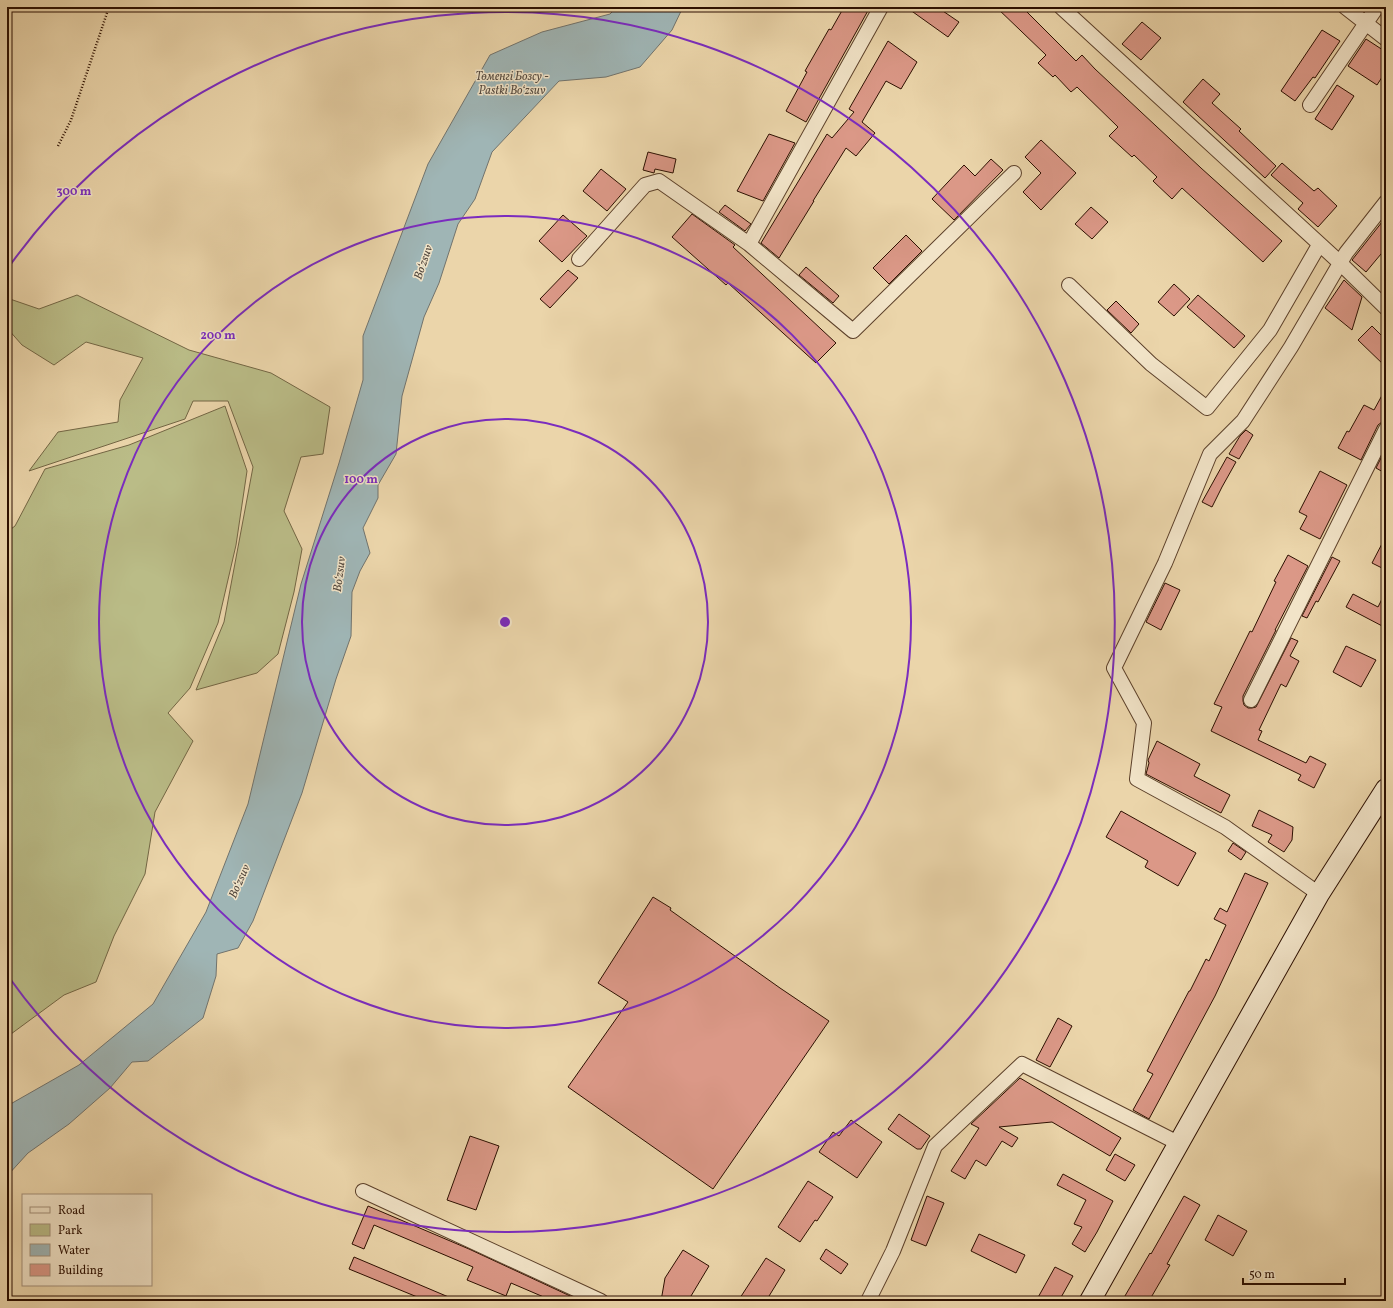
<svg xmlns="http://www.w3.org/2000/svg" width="1393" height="1308" font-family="Vollkorn,serif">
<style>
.green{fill:#babc87;stroke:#736644}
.water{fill:#9fb5b5;stroke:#71736d}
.building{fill:#db9887;stroke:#2c0f00}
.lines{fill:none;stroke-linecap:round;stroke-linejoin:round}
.street-casing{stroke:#5c402a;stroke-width:16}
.secondary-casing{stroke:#2c0f00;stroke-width:22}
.path{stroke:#2c0f00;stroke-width:2.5;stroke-dasharray:1 2;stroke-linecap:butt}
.street{stroke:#f2e4c8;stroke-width:14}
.secondary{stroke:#f2e4c8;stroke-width:20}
.ring{fill:none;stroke:#7b2cbf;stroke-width:2}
.labels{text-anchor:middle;stroke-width:3;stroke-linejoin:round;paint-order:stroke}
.water-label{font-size:12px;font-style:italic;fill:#54493f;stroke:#f2e4c8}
.centre{fill:#7b2cbf;stroke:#f2e4c8;stroke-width:2}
.ring-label{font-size:12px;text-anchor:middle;font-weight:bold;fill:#7b2cbf;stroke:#f2e4c8;stroke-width:3;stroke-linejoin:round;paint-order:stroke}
</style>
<rect width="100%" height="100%" fill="#ebd5aa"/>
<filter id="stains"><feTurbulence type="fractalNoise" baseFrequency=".005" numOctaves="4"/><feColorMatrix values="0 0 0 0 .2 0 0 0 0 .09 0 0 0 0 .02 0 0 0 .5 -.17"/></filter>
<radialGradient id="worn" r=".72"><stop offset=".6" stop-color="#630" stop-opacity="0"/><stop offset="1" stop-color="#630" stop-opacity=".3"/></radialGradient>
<path class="green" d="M77,295L189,350L271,373L330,407L323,454L301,457L284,511L302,549L294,592L278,654L257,673L196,690L224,622L253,467L228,401H193L185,419L29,471L58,432L118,422L120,400L143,358L86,342L54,365L22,345L7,328V298L39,309Z
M225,406L247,471L236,545L218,623L190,688L168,713L193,741L155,812L145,874L114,936L96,982L64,995L11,1034L7,1032V975L10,966L7,959V532L15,526L45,469L129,445Z"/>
<path class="water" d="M617,7H683L672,30L640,67L606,77L559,81L492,152L475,199L458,224L439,283L424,317L402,396L396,454L378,485V498L363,528L370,553L360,571L352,592L351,636L336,679L302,793L253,921L238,948L217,954L216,976L203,1018L148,1061L132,1062L110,1088L69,1124L28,1153L7,1176V1106L79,1065L153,1004L206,912L248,804L301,584L339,463L363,380V336L428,164L490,55L542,32L610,14Z"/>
<path class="building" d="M844,7H870L806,122L786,111L807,72L805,71L829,29L831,30Z
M906,7H937L959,22L948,37Z
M996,7H1022L1076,61L1082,55L1095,69L1201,168L1282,241L1263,262L1182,188L1172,199L1153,181L1157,177L1134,155L1132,157L1109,136L1118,127L1077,87L1071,92L1055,75L1053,77L1038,63L1046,55Z
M1142,22L1161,38L1141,60L1122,44Z
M1322,30L1340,41L1315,78L1313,77L1295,101L1281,91Z
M1366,39L1386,52V71L1377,85L1348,66Z
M888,41L917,62L901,89L886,81L862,122L875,133L856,156L846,148L813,201H814L779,258L761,243L827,134L832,138L854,112L849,109Z
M1203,79L1220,94L1212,103L1241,129L1239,131L1276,166L1265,178L1183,102Z
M1337,85L1354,96L1332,130L1315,119Z
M769,134L795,143L763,201L737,191Z
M1041,140L1076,173L1041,210L1023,192L1041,173L1025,157Z
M648,152L676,159L673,173L655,169L654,173L643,170Z
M991,159L1003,170L954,220L932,199L964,165L975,176Z
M1282,163L1314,191L1318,188L1337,206L1318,227L1298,209L1303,203L1271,175Z
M601,169L626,189L607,211L583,191Z
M725,205L751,224L745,231L719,212Z
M1091,207L1108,222L1092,239L1075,224Z
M692,214L735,245L733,247L836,343L816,363L728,283L726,285L672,237Z
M563,215L587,236L562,262L539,241Z
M1386,217V248L1366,272L1352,260Z
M906,235L922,251L889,284L873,268Z
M806,267L839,296L833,303L799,275Z
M568,270L578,278L550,308L540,299Z
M1344,280L1362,297L1352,330L1325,308Z
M1174,284L1190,299L1174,316L1158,302Z
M1198,295L1245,336L1234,348L1187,307Z
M1116,301L1139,324L1131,333L1107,310Z
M1372,326L1386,340V367L1358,340Z
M1386,388V421L1382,422L1378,425L1361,460L1338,448L1347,431L1349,432L1364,405L1374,410Z
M1246,430L1253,435L1239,459L1229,454L1240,436Z
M1386,448V466L1383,472L1376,468Z
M1227,457L1236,462L1222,487L1212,507L1202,502Z
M1320,471L1347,485L1320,539L1300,529L1307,516L1299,512Z
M1386,536V570L1372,563Z
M1288,555L1308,566L1275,630H1276L1243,696V701L1244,705L1248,708H1252L1256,707L1291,638L1298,641L1290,656L1299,661L1286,687L1281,684L1259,730L1262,731L1258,740L1306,763L1310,756L1326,764L1314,788L1298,780L1301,775L1211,731L1222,707L1214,704L1250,631L1252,632L1276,582L1274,581Z
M1332,557L1340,561L1318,602L1316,601L1307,618L1302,616Z
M1165,583L1180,590L1161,630L1146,622Z
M1386,591V628L1346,607L1353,594L1378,607Z
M1346,646L1376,660L1361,687L1333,672Z
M1157,741L1200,764L1194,776L1230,795L1221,813L1146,774L1149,763L1148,760Z
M1259,810L1293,827L1292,840L1284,852L1268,842L1272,835L1252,826Z
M1121,811L1196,853L1178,886L1145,867L1148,861L1106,837Z
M1233,843L1246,852L1241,860L1228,851Z
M1245,873L1268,883L1215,996L1149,1119L1133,1110L1153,1074L1147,1071L1189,991H1190L1206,959L1209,961L1226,925L1214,919L1220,908L1227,912Z
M653,897L671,908L670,910L780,988L829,1021L713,1189L568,1087L628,1002L598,983Z
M1058,1018L1072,1026L1050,1067L1036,1060Z
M1020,1078L1121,1138L1110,1156L1052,1122L999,1127L1018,1138L1012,1147L1002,1141L986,1166L976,1160L965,1179L951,1171L979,1128L971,1124Z
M899,1114L930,1136L921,1149H917L888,1129Z
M851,1120L882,1142L857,1178L819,1152L833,1132L839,1136Z
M470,1136L499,1146L476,1210L447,1200Z
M1115,1154L1135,1165L1125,1181L1106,1170Z
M1063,1174L1113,1201L1097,1232L1085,1252L1072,1244L1082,1227L1074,1224L1086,1200L1057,1185Z
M808,1181L833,1197L817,1221L815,1220L800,1242L778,1227Z
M927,1196L944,1203L926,1246L911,1240Z
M1184,1196L1200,1205L1167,1264L1170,1265L1149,1301H1122L1150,1253L1151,1254Z
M368,1206L469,1249L581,1301H553L511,1283L506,1296L467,1280L473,1267L374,1225L364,1249L352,1244Z
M1218,1215L1247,1231L1233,1256L1205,1240Z
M979,1234L1025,1255L1016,1273L971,1251Z
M826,1249L848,1264L841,1274L820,1259Z
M683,1250L709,1266L688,1301H661L665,1278Z
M354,1257L458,1301H427L349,1269Z
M766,1258L785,1270L766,1301H738Z
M1055,1267L1073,1276L1059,1301H1036Z"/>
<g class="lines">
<defs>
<path id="street" d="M1061,7L1337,260L1386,308
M1345,7L1386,39
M1310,105L1377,7
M749,244L881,7
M579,259L645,185L659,181L749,244L853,331L1014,173
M1069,285L1151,364L1207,408L1270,330L1319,245
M1251,700L1386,429
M1319,894L1225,827L1137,779L1144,723L1114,668L1165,563L1210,454L1243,421L1291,347L1346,253L1386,202
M363,1191L601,1301
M868,1301L893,1251L935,1146L1022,1064L1178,1143"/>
<path id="secondary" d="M1090,1301L1319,894L1386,789"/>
</defs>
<use href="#street" class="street-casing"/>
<use href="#secondary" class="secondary-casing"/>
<path class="path" d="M58,146L71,120L109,7"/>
<use href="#street" class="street"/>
<use href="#secondary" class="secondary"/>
</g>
<g class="ring">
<circle cx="505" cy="622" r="203"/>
<circle cx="505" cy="622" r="406"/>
<path d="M8 268A610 610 0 1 1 8 976"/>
</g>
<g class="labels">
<g class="water-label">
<text x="512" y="80">Төменгі Бозсу -<tspan x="512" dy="14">Pastki Boʻzsuv</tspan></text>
<text transform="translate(423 262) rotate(-71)" y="4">Boʻzsuv</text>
<text transform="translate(339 574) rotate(-83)" y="4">Boʻzsuv</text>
<text transform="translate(239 881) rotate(-66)" y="4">Boʻzsuv</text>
</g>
</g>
<circle cx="505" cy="622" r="6" class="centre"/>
<g class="ring-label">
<text x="74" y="195">300 m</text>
<text x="218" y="339">200 m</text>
<text x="361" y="483">100 m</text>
</g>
<rect width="1393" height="1308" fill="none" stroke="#ebd5aa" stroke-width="24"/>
<rect x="8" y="8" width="1377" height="1292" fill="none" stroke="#2c0f00" stroke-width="2"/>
<rect x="12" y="12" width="1369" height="1284" fill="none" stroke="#2c0f00"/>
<rect x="22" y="1194" width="130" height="92" fill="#f2e4c8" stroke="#a38f78"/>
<rect x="30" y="1207" width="20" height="6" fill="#f2e4c8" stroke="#a38f78"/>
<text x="58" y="1214" font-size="12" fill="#2c0f00">Road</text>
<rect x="30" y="1224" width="20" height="12" fill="#babc87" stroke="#a38f78"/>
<text x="58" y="1234" font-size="12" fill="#2c0f00">Park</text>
<rect x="30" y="1244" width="20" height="12" fill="#9fb5b5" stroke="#a38f78"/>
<text x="58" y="1254" font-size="12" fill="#2c0f00">Water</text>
<rect x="30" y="1264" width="20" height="12" fill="#db9887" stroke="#a38f78"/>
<text x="58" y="1274" font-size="12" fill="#2c0f00">Building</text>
<path d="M1243 1278v6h102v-6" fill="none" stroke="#2c0f00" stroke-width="2"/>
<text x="1249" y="1278" font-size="12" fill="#2c0f00" stroke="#f2e4c8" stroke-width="3" paint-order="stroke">50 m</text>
<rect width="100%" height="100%" filter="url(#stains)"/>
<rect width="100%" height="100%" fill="url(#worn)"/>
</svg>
